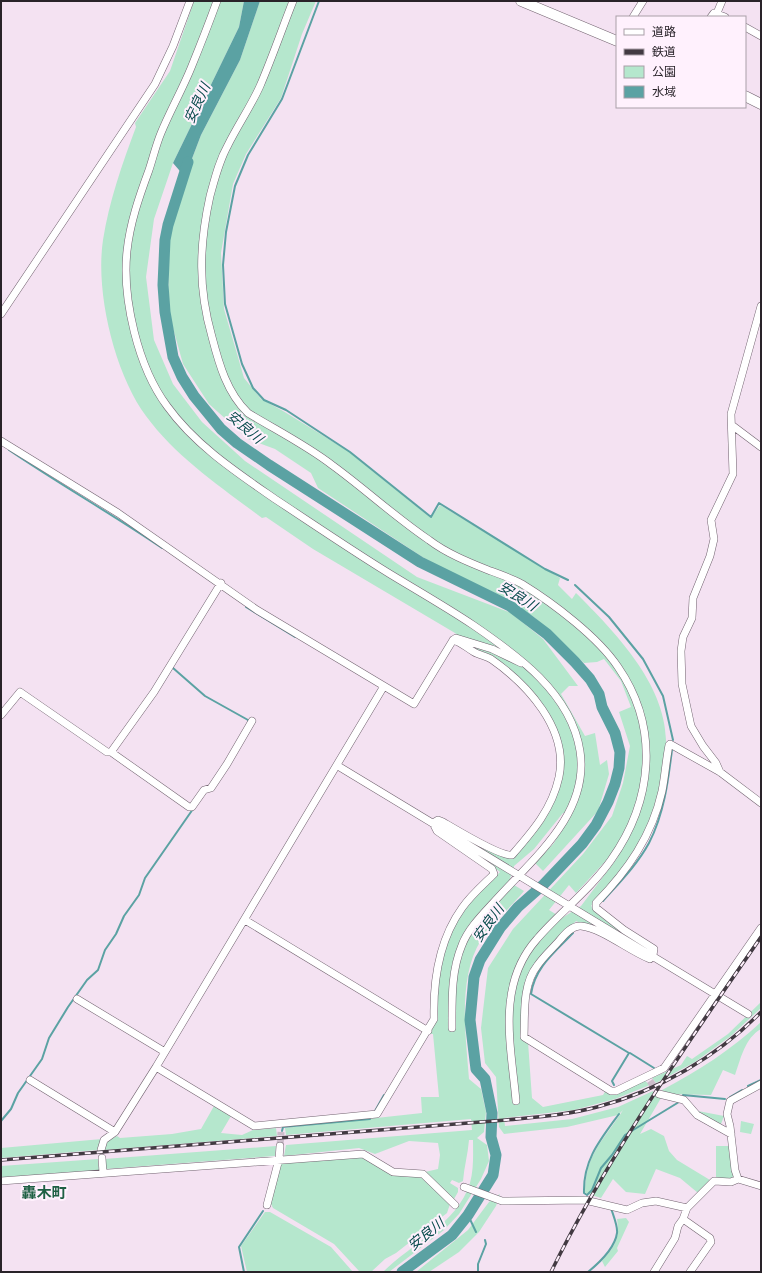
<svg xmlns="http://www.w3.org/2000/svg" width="762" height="1273" font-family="Quicksand,'Noto Sans JP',sans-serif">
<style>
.green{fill:#b5e7cd;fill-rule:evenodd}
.water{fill:#5ba2a3}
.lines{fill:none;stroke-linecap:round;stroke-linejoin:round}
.stream{stroke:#5ba2a3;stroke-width:2}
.river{stroke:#5ba2a3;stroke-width:11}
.minor-tunnel{stroke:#cbbcca;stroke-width:7;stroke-dasharray:7 3.5;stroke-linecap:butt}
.minor-casing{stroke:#726370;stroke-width:8}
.secondary-casing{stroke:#726370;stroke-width:11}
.minor{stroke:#fff;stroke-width:7}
.secondary{stroke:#fff;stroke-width:10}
.rail-casing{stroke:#423a42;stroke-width:3.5}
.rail{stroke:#fff1fd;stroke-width:2;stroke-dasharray:6;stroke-linecap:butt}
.labels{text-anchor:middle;stroke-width:4;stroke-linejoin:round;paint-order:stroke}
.water-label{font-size:14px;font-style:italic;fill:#074a4b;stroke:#fff1fd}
.quarter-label{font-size:15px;font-weight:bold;fill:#1f6044;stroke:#fff1fd}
</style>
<rect width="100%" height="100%" fill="#f4e2f2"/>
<path class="green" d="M194,1H244L239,27L173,163L154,219L146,277L154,340L173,384L202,422L245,461L417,577L511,613L543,639L578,686H569L561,694L585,736L595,733L600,765L607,760L609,774L598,811L543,871L535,863L554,843L571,813H563L534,849L514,866L509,882L524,891C511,907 492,924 481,940C457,979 466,1036 469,1079L481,1089L486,1112L484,1132L477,1138L487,1145L489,1161L481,1179L459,1214L444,1230L389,1272H383C412,1243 457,1224 470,1183C474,1169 473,1153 473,1140H469C468,1154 464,1167 463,1181L459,1183L452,1180L450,1183L458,1188V1192L454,1199L425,1172L438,1169L440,1155L438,1143L409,1141L375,1154L359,1148L284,1156L286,1145L472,1130L471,1119L286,1135L285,1128L422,1113L421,1097H439L433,1034H429L441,957L452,929L472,900L500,872L461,844L465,838L512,859L544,821L552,806L561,777L562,746L529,689L471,648L455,633L313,549L266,517L262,518C221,487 177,458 146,416C115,374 95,293 103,240C109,202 122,164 136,127L135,123L170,71Z
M260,1H316L302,34L281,98L246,154L233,184L221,253L224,309L244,378L261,399L283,411L348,451L431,518L440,505L560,578L558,585L572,599L576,593C614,631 665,683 666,740C667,757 662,783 657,800C652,818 645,840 634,856C621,873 605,889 591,906L636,941L632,946L576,921L531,970L524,986L523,1039L528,1042L532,1098L543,1107L603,1095L606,1090L614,1094L644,1080L650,1085L615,1099L574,1110L504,1118L505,1126L572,1119L618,1107L653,1091L655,1095L661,1098L640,1134L651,1129L664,1136L669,1151L677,1160L710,1180L698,1193L680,1178L656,1169L645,1194L626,1192L613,1179L601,1198L585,1193C585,1154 604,1140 623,1110L618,1115L567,1127L504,1134L499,1127L496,1077L485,1063L481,1028L488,968L513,929L583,854L612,816L623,783L630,746L619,712L631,707L621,681L604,659L597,662L584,663L535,618L504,597L457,576L424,558L318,488L311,473L275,449L248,439L209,404L183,364L168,310L169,234L185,177L201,135L240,60ZM613,853L618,857L581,906L562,918L549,910L569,885L576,893Z
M761,1002V1008L731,1036L695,1062L656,1083L652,1078L681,1065L687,1056L692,1059L728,1034Z
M761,1022V1029C745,1038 741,1058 735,1075L723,1070L711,1095L665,1094L662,1090C698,1071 731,1050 761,1022Z
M214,1106L231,1116L221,1133L242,1135L253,1130L276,1128L277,1136L104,1150L105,1142L117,1136L120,1138L172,1134L201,1129Z
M698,1111L724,1116L721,1124L708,1120Z
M741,1121L754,1124L751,1134L740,1132Z
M102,1139L97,1150L1,1158V1148Z
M276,1146L275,1156L106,1169L104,1159Z
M716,1146H729L734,1176L732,1180L716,1178Z
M363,1157L392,1175H423L450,1204L447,1213L396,1253L385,1259L371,1272L359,1271L334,1244L273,1208L270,1202L280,1162Z
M98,1159L99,1170L1,1179V1166Z
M500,1194L496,1206L479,1232L459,1252L429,1272H416L468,1230L489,1202Z
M265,1212H270L331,1247L353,1272H247L241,1246Z
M626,1218L629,1222L617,1248L618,1251L605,1267L602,1261C615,1246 620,1239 617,1219Z"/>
<path class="water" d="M244,1H260L240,60L201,135L185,177L173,163L239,27Z"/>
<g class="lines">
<path class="stream" d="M319,1L282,99L248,155L235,186L226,232L223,265L225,304L242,364L253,388L264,400L286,410L350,452L431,517L439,503L545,569L568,580
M9,450C59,484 112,514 162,548
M575,585L609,617L643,659L663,696L673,740
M246,607L295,637
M172,666L173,668L205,696L248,720V723
M603,901C619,883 637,865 649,843C664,814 668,782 672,750
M573,933C555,952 535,967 531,994L629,1053L612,1081L614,1085
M630,1053L654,1068
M748,1086L761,1080
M683,1095L725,1099
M730,1097L742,1090
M375,1111L384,1095
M619,1114C600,1140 583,1160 584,1193L587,1195L592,1190L601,1168L612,1155L625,1135L679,1102
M1,1121L11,1109L18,1093L42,1059L49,1038L68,1007L87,980L98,970L105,950L116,934L124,916L139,895L145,878L193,809
M282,1131L283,1127L370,1119
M468,1215L476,1232
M244,1272L239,1247L263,1211
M478,1272V1264L486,1244L485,1240
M588,1272C599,1263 615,1248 617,1233C618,1226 613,1215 611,1208"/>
<path class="river" d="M188,162L168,225L165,240L163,285L165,312L173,357L182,377L194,396L221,429L237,443L269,465L420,562L510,606L547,634L575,662L590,679L599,694L602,707L615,733L620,752L619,768L615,784L608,802L596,825L582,844L544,884L518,907L500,928L480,960L474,977L470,1020L476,1069L485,1079L492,1113L491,1137L496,1155L493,1175L468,1215L452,1235L402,1272"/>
<path class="minor-tunnel" d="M650,1081L659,1094
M280,1146L281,1132"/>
<defs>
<path id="minor" d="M217,1C209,23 200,46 191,68C182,90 170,111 161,133C156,145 153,158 149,170C139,197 130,223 127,251C122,299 138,367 167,406C195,445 236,472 275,499C313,524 351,550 390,574C418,591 446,607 473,625C517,655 571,693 580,751C590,815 531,860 493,903C482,915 468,929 462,945C451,971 452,1000 452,1028
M293,1C282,29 272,58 260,86C251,106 238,125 228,145C219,161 215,178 210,196C199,246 198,288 212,337C219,364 227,393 248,413C276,430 306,445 332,465C365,489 395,517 429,540C446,553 468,562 488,570C499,574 511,578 522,584C553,603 598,637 618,667C660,728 653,801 611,860C590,890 560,912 537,939C496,985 511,1045 516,1101
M717,13L722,1
M633,17L643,1
M711,17L714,13L725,17
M745,27L761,36
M1,314L155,84L173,46L190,1
M733,426L761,447
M1,441L118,513L257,610L414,704L453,640L456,638L492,649L521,663
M1,715L20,692L107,752H111L154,692L221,583
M111,752L189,807H192L204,790L211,788L227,764L252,721
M338,766L748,1014
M720,772L716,763L703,746L691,726L682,684L681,651L683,637L692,618L693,598L710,556L714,539L711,520L733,474L731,414L761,306
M761,803L720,772L670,744L669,745C666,760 665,776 662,791C652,836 628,870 596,903V908L624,930L654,949L653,955L650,959C629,951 602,928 581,926C572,925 564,935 559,941C552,949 543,957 537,966C522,985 525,1015 524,1037L611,1091H616L664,1068L761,928
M245,920L428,1031
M77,999L165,1052
M156,1067L254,1126L377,1114L434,1019C433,980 439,940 462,908C471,895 483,885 494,874L492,869L437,831L433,823L438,820L443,822C455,829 501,857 512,855C533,831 552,809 559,777C569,729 527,684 491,659C486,656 479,655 474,652C467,648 461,642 453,640
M30,1080L115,1132
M761,1084L730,1101L727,1114L730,1126L735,1170L738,1179L761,1186
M659,1094L684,1100L697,1115L731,1134
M101,1150L104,1140L115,1132L156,1067L384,686
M102,1158L103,1173
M1,1181L363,1154L393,1172L423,1174L455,1205
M464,1187L502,1201L585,1200L627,1210L642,1203L656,1201L687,1208
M267,1205L279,1159L280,1146
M683,1219L710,1238L711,1242L690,1272
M654,1272L675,1238L678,1226L683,1219L687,1208L714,1181L731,1182L738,1179"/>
<path id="secondary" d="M521,1L617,41
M745,96L761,104"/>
</defs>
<use href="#minor" class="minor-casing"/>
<use href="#secondary" class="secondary-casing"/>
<use href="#minor" class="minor"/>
<use href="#secondary" class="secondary"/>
<defs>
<path id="rail" d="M1,1160L506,1120C536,1117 567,1115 597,1107C658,1091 717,1057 761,1012
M551,1272C609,1154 686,1046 761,937"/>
</defs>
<use href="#rail" class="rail-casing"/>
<use href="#rail" class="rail"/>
</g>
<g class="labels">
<g class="water-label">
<text transform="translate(197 103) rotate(-65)" y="5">安良川</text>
<text transform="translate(245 427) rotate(40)" y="5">安良川</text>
<text transform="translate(518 596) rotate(32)" y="5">安良川</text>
<text transform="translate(488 923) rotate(-54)" y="5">安良川</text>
<text transform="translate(426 1234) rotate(-39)" y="5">安良川</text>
</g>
<g class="quarter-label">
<text x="44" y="1198">轟木町</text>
</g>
</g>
<rect width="762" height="1273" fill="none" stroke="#292329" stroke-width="4"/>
<rect x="616" y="16" width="130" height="92" fill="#fff1fd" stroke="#a99fa8"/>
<rect x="624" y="29" width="20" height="6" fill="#ffffff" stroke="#a99fa8"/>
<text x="652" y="36" font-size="12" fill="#292329">道路</text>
<rect x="624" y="49" width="20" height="6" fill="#423a42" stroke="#a99fa8"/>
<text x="652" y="56" font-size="12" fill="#292329">鉄道</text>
<rect x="624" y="66" width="20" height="12" fill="#b5e7cd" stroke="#a99fa8"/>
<text x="652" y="76" font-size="12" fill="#292329">公園</text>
<rect x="624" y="86" width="20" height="12" fill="#5ba2a3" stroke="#a99fa8"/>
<text x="652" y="96" font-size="12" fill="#292329">水域</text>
</svg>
